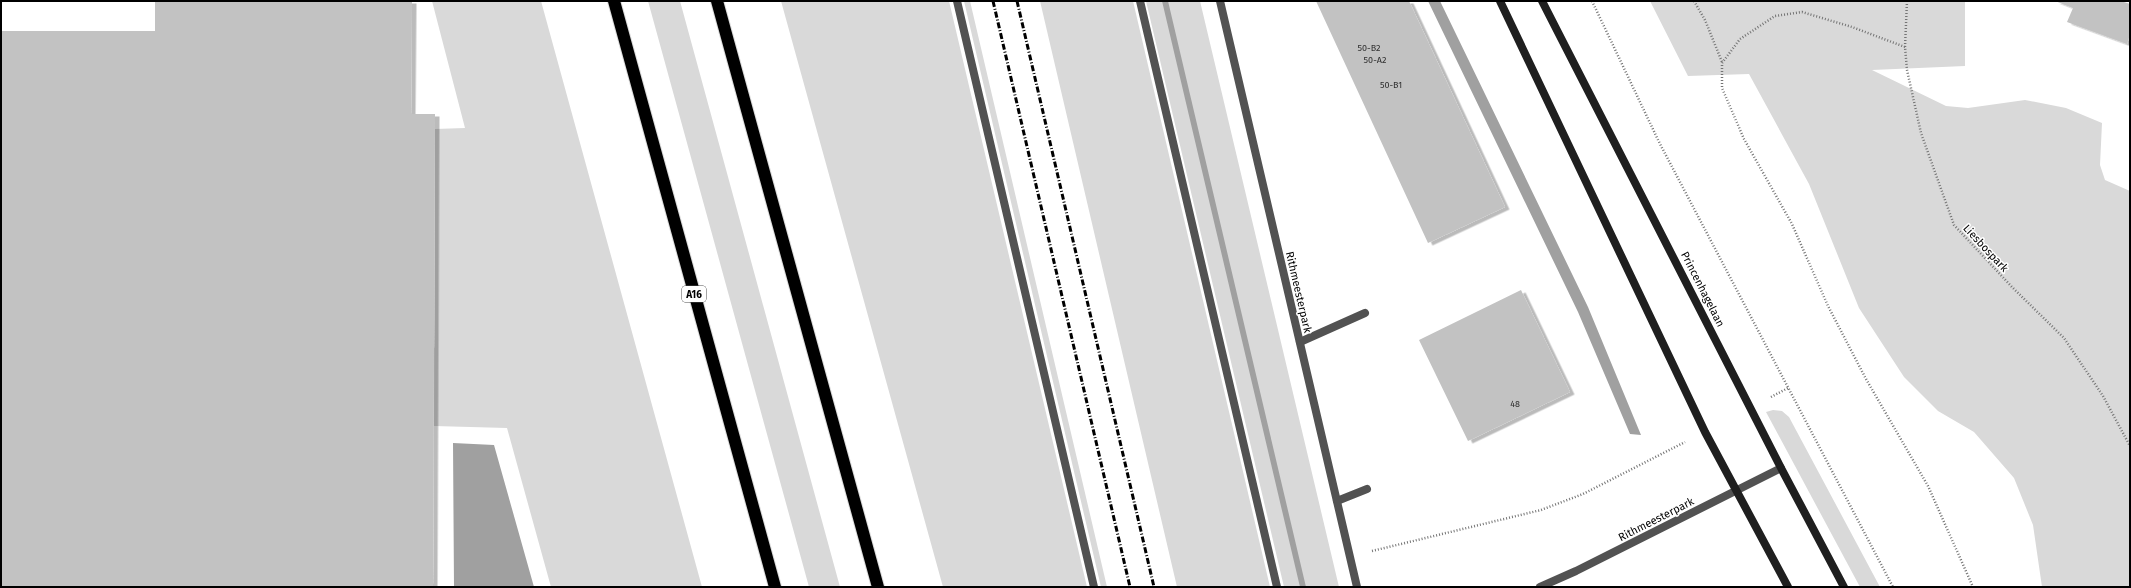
<svg xmlns="http://www.w3.org/2000/svg" width="2131" height="588" font-family="'Fira Sans',sans-serif">
<style>
.green{fill:#d9d9d9}
.water{fill:#a0a0a0}
.building{fill:#c2c2c2;filter:url(#shadow)}
.lines{fill:none;stroke-linecap:round;stroke-linejoin:round}
.motorway-casing{stroke:#dbdbdb;stroke-width:14}
.path{stroke:#747474;stroke-width:2.5;stroke-dasharray:1 2;stroke-linecap:butt}
.service{stroke:#525252;stroke-width:8}
.minor{stroke:#525252;stroke-width:8}
.secondary{stroke:#1f1f1f;stroke-width:8}
.motorway{stroke:#000;stroke-width:12}
.rail{stroke:#000;stroke-width:3;stroke-dasharray:6 2 1 2;stroke-linecap:butt}
.labels{text-anchor:middle;stroke-width:3;stroke-linejoin:round;paint-order:stroke}
.number-label{font-size:9px;fill:#303030}
.shield{fill:#fff;stroke:#4c4c4c;stroke-width:1}
.shield-label{font-size:10px;font-weight:bold;fill:#000}
.street-label{font-size:11px;fill:#000;stroke:#fff}
</style>
<defs>
<filter id="shadow"><feDropShadow dx="4.5" dy="2.5" stdDeviation="0" flood-color="#0004"/></filter>
</defs>
<rect width="100%" height="100%" fill="#fff"/>
<path class="green" d="M432,1H541L702,587H551L507,428L434,426L435,129L465,128Z
M648,1H680L840,587H809Z
M781,1H949L1087,587H943Z
M964,1H970L1107,587H1101Z
M1040,1H1133L1270,587H1177Z
M1146,1H1200L1339,587H1284Z
M1650,1H1965V66L1872,70L1946,106L1968,108L2025,100L2066,108L2102,123L2100,165L2105,180L2130,191V587H2042L2033,525L2014,478L1974,432L1938,411L1904,377L1859,308L1809,184L1749,74L1688,76Z
M1773,410L1782,411L1789,417L1880,587H1860L1766,412Z"/>
<path class="water" d="M1162,1H1168L1306,587H1300Z
M1428,1H1440L1588,307L1641,435L1630,434L1578,312Z
M453,443L494,445L534,587H454Z"/>
<path class="building" d="M155,1H412L411,114H435L433,587H1V31H155Z
M1316,1H1409L1505,207L1428,243Z
M2055,1H2121L2130,4V34L2127,44L2067,22L2073,8Z
M1521,290L1570,392L1468,441L1419,340Z"/>
<g class="lines">
<defs>
<path id="motorway" d="M614,1L775,587
M717,1L878,587"/>
</defs>
<use href="#motorway" class="motorway-casing"/>
<path class="path" d="M1592,1L1660,144L1893,587
M1694,1L1705,20L1722,62
M1907,1L1905,47L1907,70L1921,133L1954,225L2012,287L2064,338L2103,396L2130,446
M1905,47L1852,27L1802,12L1775,16L1740,39L1722,63V88L1744,139L1792,224L1828,306L1866,379L1928,486L1973,587
M1771,397L1788,388
M1372,551L1541,510L1583,494L1685,442"/>
<path class="service" d="M957,1L1094,587
M1140,1L1277,587
M1300,342L1365,313
M1337,501L1367,489"/>
<path class="minor" d="M1220,1L1357,587
M1540,587L1576,571L1781,468"/>
<path class="secondary" d="M1500,1L1705,432L1788,587
M1542,1L1781,468L1844,587"/>
<use href="#motorway" class="motorway"/>
<path class="rail" d="M993,1L1130,587
M1017,1L1154,587"/>
</g>
<g class="labels">
<g class="number-label">
<text x="1369" y="51">50-B2</text>
<text x="1375" y="63">50-A2</text>
<text x="1391" y="88">50-B1</text>
<text x="1515" y="407">48</text>
</g>
<rect class="shield" x="682" y="286" width="24" height="16" rx="3"/>
<g class="shield-label">
<text x="694" y="298">A16</text>
</g>
<g class="street-label">
<text transform="translate(1986 248) rotate(47)" y="4">Liesbospark</text>
<text transform="translate(1703 289) rotate(63)" y="4">Princenhagelaan</text>
<text transform="translate(1299 292) rotate(77)" y="4">Rithmeesterpark</text>
<text transform="translate(1656 519) rotate(-27)" y="4">Rithmeesterpark</text>
</g>
</g>
<rect width="2131" height="588" fill="none" stroke="#000000" stroke-width="4"/>
</svg>
